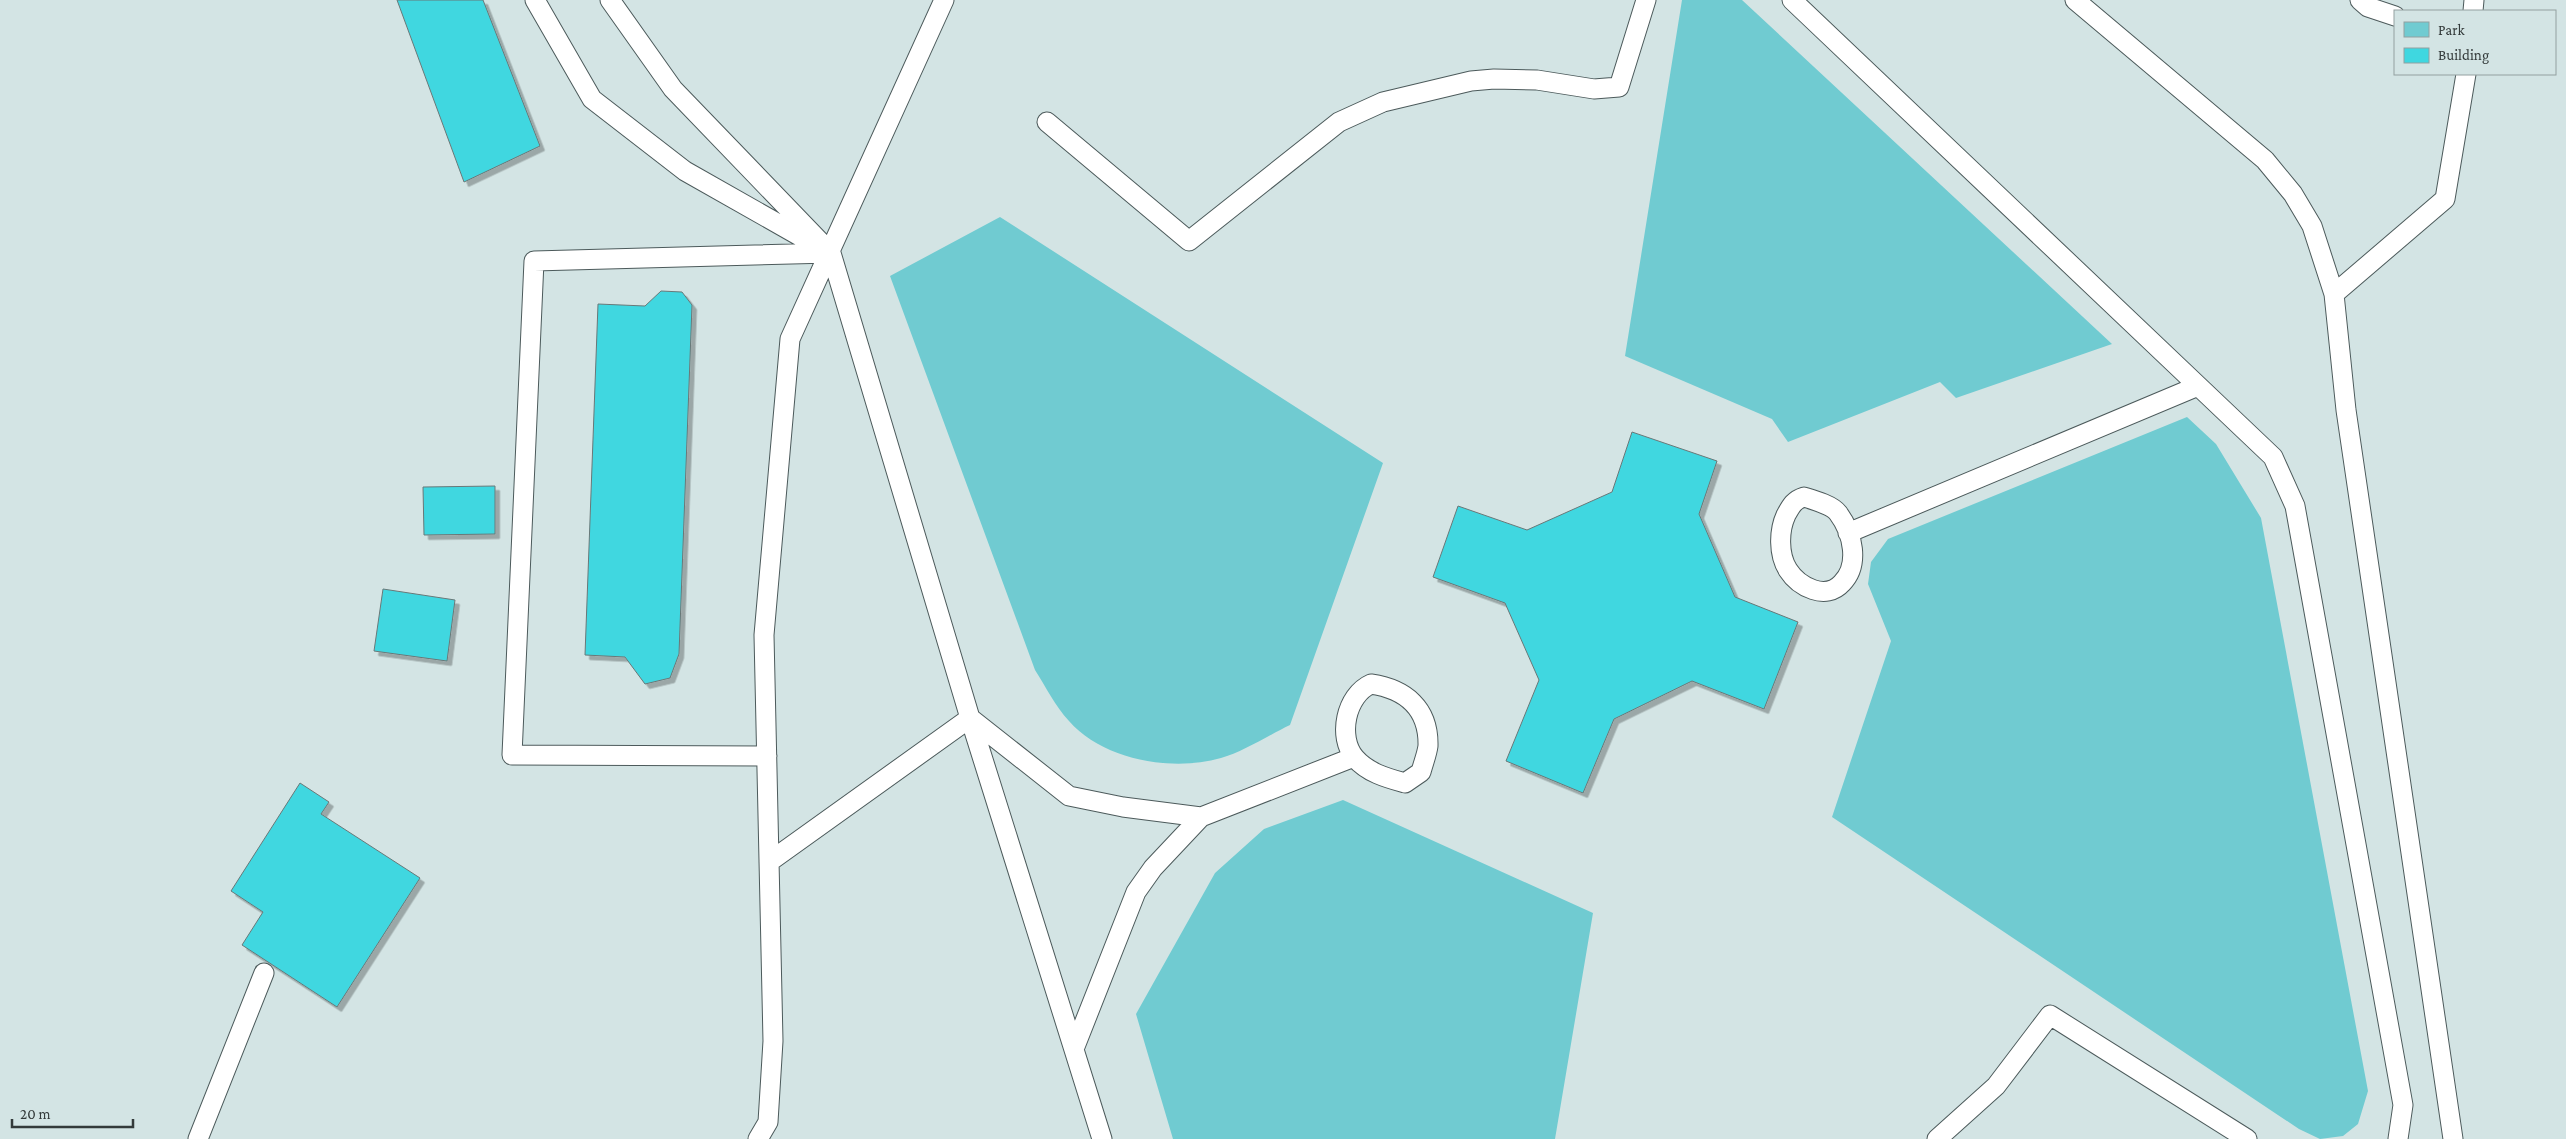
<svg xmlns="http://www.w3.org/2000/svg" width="2566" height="1139" font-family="'Crimson Pro',serif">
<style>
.green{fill:#70cbd1}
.building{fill:#3fd7e0;stroke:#697878;filter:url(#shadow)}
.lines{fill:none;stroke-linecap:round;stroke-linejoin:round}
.lane-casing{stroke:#4c5a5b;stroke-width:21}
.lane{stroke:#fff;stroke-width:19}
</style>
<defs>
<filter id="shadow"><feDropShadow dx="4.5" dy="4.5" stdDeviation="0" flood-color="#0004"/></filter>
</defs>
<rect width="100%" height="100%" fill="#d3e4e4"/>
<path class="green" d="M1682,0H1742L2112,344L1956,398L1940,382L1788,442L1772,419L1625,356Z
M1000,217L1383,463L1290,725C1269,735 1243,752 1221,758C1172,772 1103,760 1069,721C1055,706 1046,687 1035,670L890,276Z
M2187,417L2216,444L2261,518L2368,1091L2358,1124L2343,1136L2320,1139L2299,1129L1832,817L1891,641L1868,584L1871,562L1888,539Z
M1343,800L1593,913L1555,1139H1173L1136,1014L1215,873L1264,829Z"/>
<path class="building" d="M397,0H483L540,146L464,182Z
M661,291L682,292L692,305L679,654L670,678L645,684L625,657L585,655L598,304L645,306Z
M1632,432L1717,461L1699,514L1735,597L1798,622L1764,709L1692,681L1614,719L1583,793L1506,761L1539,680L1505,603L1433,577L1458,506L1527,530L1612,492Z
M495,486V534L424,535L423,487Z
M383,589L455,600L447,661L374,651Z
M300,783L329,802L321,814L420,878L337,1007L242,945L263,912L231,891Z"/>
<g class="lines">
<defs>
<path id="lane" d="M535,0L592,99L685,171L812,243
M610,0L673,89L831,253L970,718L1102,1139
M1792,0L2273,457L2295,506L2403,1105L2398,1139
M2075,0L2265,160L2293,194L2312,226L2334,294L2346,410L2453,1139
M2360,0L2368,7L2395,16
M2473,11L2474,0
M1047,122L1189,241L1339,122L1383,102L1471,81L1494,79L1537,80L1594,89L1619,87L1646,0
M2334,294L2445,199L2466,74
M1804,497C1814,500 1832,505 1838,513C1853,533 1860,565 1842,583C1826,601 1799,587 1788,570C1778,554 1779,530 1786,515C1791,506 1794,500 1804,497Z
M1848,533L2198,386
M1371,684C1405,689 1429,708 1428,746C1427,754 1423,764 1421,772L1405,783C1387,778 1368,773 1355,758C1337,737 1346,695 1371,684Z
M767,756L512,755L534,261L831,253
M769,862L970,718L1069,796L1123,807L1201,817
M1074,1049L1136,892L1153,868L1201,817L1354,757
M198,1139L264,973
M758,1139L768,1122L773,1041L764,635L790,339L944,0
M1937,1139L1996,1086L2050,1015L2247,1139"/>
</defs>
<use href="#lane" class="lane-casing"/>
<use href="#lane" class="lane"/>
</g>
<rect x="2394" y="10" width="162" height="65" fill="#d3e4e4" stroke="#93a0a0"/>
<rect x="2404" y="22" width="25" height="15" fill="#70cbd1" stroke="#93a0a0"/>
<text x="2438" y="35" font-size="15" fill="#333a3a">Park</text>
<rect x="2404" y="48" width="25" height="15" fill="#3fd7e0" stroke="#93a0a0"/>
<text x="2438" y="60" font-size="15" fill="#333a3a">Building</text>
<path d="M12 1119v8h121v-8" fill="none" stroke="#333a3a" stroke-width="2.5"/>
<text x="20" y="1119" font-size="15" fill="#333a3a" stroke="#d3e4e4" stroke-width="4" paint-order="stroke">20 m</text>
</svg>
